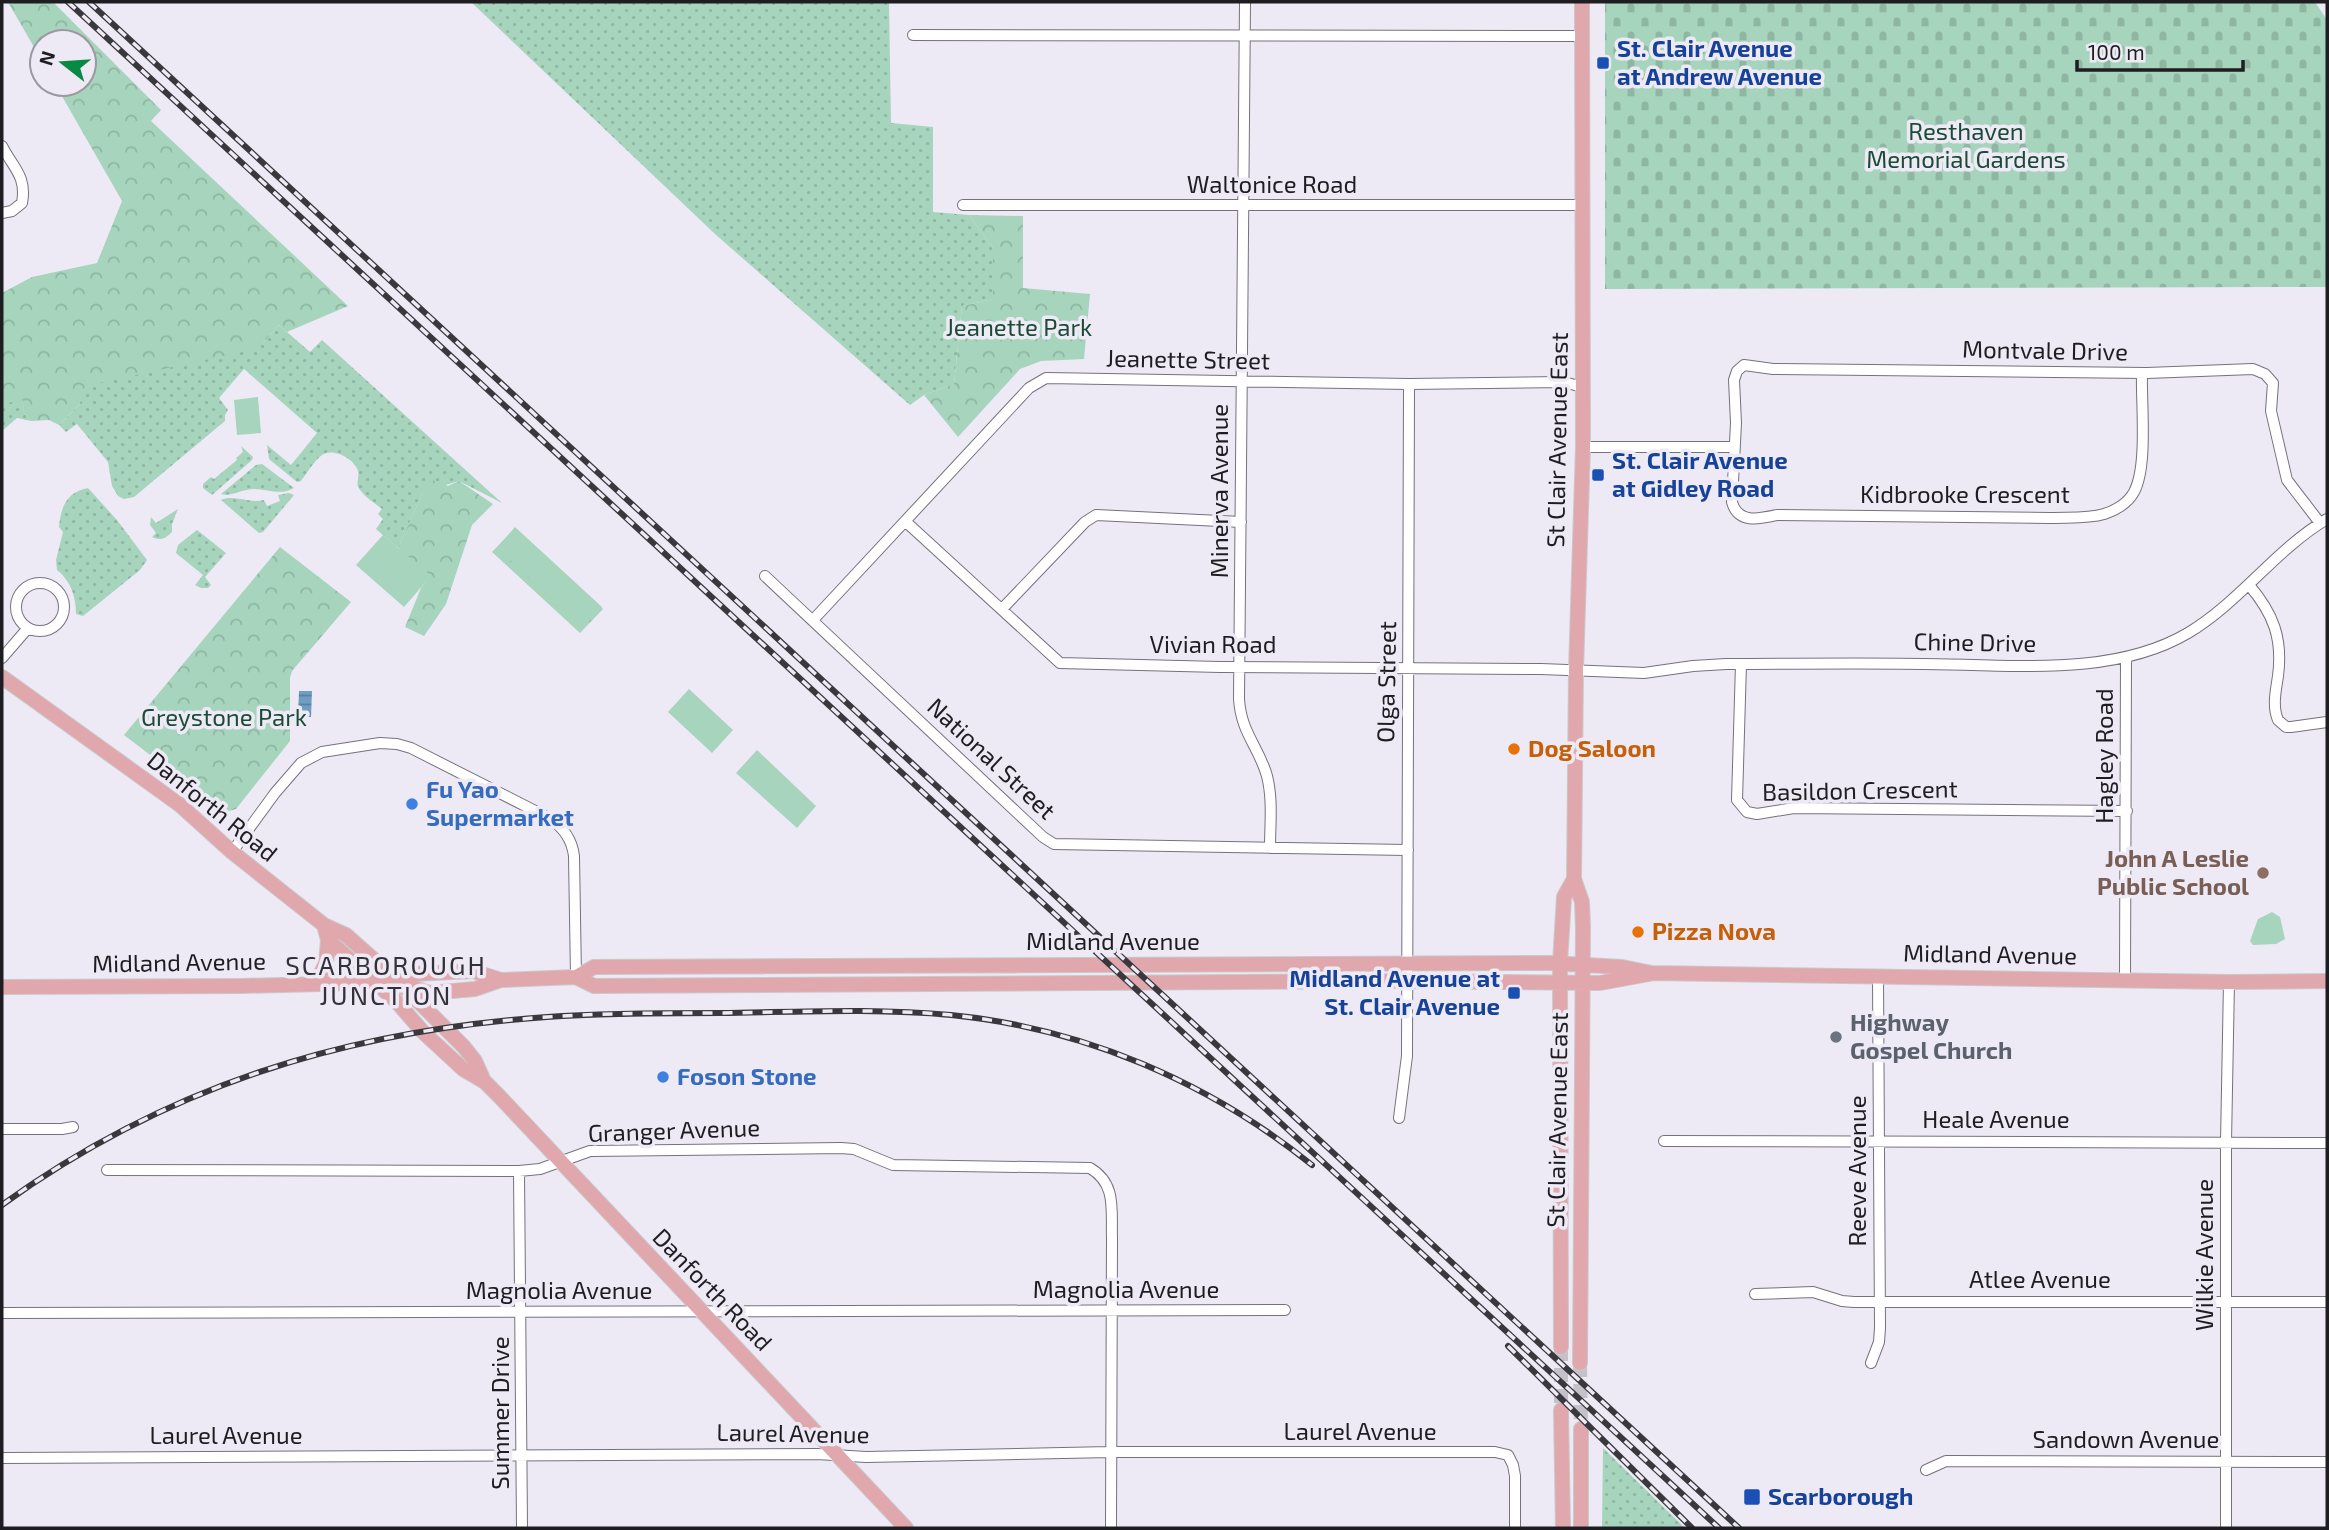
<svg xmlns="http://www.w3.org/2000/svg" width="2329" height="1530" font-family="'Exo 2',sans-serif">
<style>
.grass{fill:url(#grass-dots)}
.forest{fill:url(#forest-crowns)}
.cemetery{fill:url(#cemetery-stones)}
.pitch{fill:#a6d4bd}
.water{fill:url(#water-rules)}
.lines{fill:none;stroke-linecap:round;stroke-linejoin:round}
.major-tunnel{stroke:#c4c1cb;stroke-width:14;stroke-dasharray:14 7;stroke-linecap:butt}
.minor-casing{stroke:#75727c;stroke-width:12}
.major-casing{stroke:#c9c9ca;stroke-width:16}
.minor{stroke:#fff;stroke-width:10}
.major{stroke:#e0a7ad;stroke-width:14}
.rail-casing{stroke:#39383d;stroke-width:6}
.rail{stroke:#eeeaf5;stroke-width:3.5;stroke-dasharray:10;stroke-linecap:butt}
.transit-dot{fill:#1a4fb4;stroke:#eeeaf5;stroke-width:2.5}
.food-dot{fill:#e8710a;stroke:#eeeaf5;stroke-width:2.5}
.shop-dot{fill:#3f7fe0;stroke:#eeeaf5;stroke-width:2.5}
.education-dot{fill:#8d6e63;stroke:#eeeaf5;stroke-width:2.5}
.worship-dot{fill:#6b7280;stroke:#eeeaf5;stroke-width:2.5}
.labels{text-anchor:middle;stroke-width:7;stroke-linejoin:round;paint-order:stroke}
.transit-label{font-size:24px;font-weight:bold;fill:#164399;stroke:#eeeaf5;text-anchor:start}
.park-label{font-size:24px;fill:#1b4b37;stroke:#eeeaf5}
.street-label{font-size:24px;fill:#1e1d21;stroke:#eeeaf5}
.food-label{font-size:24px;font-weight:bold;fill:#c56008;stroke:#eeeaf5;text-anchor:start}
.shop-label{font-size:24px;font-weight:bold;fill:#366cbe;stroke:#eeeaf5;text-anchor:start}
.education-label{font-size:24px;font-weight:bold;fill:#785e54;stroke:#eeeaf5;text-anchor:end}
.worship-label{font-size:24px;font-weight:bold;fill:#5b616d;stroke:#eeeaf5;text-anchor:start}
.neighbourhood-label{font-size:26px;letter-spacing:2px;fill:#343039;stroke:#eeeaf5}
</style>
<defs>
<pattern id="grass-dots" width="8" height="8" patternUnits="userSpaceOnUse" patternTransform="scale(1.75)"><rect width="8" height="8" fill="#a6d4bd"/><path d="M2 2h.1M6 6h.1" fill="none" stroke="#8eb6a2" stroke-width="1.8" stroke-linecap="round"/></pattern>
<pattern id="forest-crowns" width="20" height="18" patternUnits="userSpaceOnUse" patternTransform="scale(1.75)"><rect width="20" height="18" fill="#a6d4bd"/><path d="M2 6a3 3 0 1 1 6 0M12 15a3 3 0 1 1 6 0" fill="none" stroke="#8eb6a2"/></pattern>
<pattern id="cemetery-stones" width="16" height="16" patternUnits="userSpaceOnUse" patternTransform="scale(1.75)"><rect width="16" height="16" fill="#a6d4bd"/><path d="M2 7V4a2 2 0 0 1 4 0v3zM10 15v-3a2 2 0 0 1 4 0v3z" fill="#8eb6a2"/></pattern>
<pattern id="water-rules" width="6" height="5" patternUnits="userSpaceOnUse" patternTransform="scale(1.75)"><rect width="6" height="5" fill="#709dc3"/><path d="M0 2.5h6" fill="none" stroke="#5b7f9e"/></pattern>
</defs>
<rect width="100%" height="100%" fill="#eeeaf5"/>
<path class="grass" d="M471,2H889L891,123L933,127V212L969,215L993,248V299L962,306L954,384L924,395L910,405L715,234Z
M2,296L263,343L279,325L310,352L322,340L502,503L459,481L423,492L398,548L376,529L383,519L378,514L382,509C375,503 366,498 361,491C354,484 360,479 358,471C355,459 333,447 322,455C314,461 307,473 301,481L297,482L269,459L267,445L291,465L317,433L244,369L219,398L228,410L225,415V421L134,497L124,499L118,496L112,486L108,462L77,424L66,432L59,425L80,404Z
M2,393H23L24,413L31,421L17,418L2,431Z
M241,446L253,457L252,460L212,495L203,488V484L211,477L214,479L237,460L236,458L243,452Z
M262,464L294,488C281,496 268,489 254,489C242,489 232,497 221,494L256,465Z
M88,488L117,520L147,560L140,570L83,616L76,614C76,597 71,581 57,570L56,560L63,532L59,527C61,506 67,492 88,488Z
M289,493L294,495L263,532L259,533L221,500C234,494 250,504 264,500L267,506L280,501L278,495Z
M178,509L172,524V532C165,539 161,541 152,537L156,533L150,525L151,517L156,523Z
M197,530L226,553L205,577L211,585L208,588H201L195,585L203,575L176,553L178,545Z
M1603,1448L1685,1528H1602Z"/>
<path class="forest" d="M8,2H53L161,110L151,121L348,306L287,332L279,325L263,343L228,355L85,386L80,404L59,425L49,420L31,421L24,413L23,400L2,404V293L32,277L97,263L122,201L55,84H84V42H42V61Z
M969,215L1023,216V288L1090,294L1084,359L1041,361L1020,369L958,437L924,395L954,384L962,306L993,299V248Z
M434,480L448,486L459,481L493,504L472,525L446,604L424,636L405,627L421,588L430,576L398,548L423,492Z
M515,528L603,609L580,633L492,552Z
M280,547L351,602L292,671L290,678V741L236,809L225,812L124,735Z"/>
<path class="cemetery" d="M1605,2H2315L2327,20V287L1605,289Z"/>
<path class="pitch" d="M258,397L261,433L237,435L234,400Z
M515,527L602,607L583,628L497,548Z
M383,535L431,576L404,607L356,565Z
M689,689L733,730L712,753L668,712Z
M757,750L816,806L797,828L736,773Z
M2272,912L2280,917L2285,939L2276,944L2253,945L2250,941L2258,919Z"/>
<path class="water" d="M299,691H312L311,717H298Z"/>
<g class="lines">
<path class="major-tunnel" d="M1561,1347V1410
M1580,1363L1581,1429"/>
<defs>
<path id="minor" d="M1245,2L1239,699C1241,733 1259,747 1267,776C1273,800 1270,824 1270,848
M913,35L1582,36
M2,146C13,168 27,176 22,203L12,211L2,213
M963,205H1581
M2142,373C2141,404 2148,466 2134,492C2128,503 2116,510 2104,514C2087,519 2068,517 2050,518L1777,515C1759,519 1738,524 1732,502L1736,423L1734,380L1737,371L1744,365L1773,369L2147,373L2253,369L2265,374L2273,383L2271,411L2287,480L2320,523
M1583,447H1735
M905,521L1060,663L1220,667L1541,669L1644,673L1693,666L1726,664C1792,664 1857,663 1923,664C2008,664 2112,678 2188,633C2240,602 2276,549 2327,519
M765,576L1043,837L1054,844L1408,850
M16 607a24 24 0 1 1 48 0a24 24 0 1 1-48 0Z
M2249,585C2273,613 2283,638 2278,676C2276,690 2272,706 2278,720L2286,727H2291L2327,722
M1002,609L1085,522L1096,515L1241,522
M813,620L1029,388L1046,378L1409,384L1564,382L1582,387
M2,658L28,628
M1741,664L1737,800L1747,812L1757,814L1794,808L2127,811
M232,852L275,793L301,763L322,752L380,743L397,744L411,748L549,818C563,827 572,839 574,856L576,977
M2125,979L2126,658
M1399,1118L1407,1056L1409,384
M2,1129H62L73,1127
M1664,1141L2327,1143
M107,1170L519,1171L540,1169L590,1151L841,1148L854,1149L893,1165L1090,1168C1117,1184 1111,1210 1112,1239L1111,1528
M519,1171L522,1528
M1755,1294L1813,1292L1842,1301L1854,1302H2327
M2,1313L1285,1310
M1871,1363L1879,1342L1880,1328L1878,976
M2,1458L817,1454L866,1457L1110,1452H1495L1508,1455L1513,1465L1515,1476V1528
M1926,1470L1946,1461L2327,1462
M2226,1528V1142L2229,982"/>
<path id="major" d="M2,677L180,805L232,852L324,925L346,935L399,982L464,1047L475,1061L484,1081
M324,925L328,940L396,1001L423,1032L463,1069L485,1082L499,1096L906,1528
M576,977L594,986L1407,981L1600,983L1649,974
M399,982L414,974L473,971L501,980
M316,983L326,963L328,940
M2,987L241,986L399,982L429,993L475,989L501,980L576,977L594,967L1550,963L1622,967L1652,973L2229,982L2327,981
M1561,1347L1560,963L1564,897L1574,879
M1580,1363L1583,928L1582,902L1574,879L1576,670L1583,447L1582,2
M1561,1410L1563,1528
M1581,1429V1528"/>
</defs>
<use href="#minor" class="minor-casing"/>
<use href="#major" class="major-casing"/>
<use href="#minor" class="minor"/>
<use href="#major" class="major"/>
<defs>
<path id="rail" d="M68,2L1719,1528
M89,2L1739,1528
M2,1205C167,1086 345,1031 547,1017C605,1013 663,1013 721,1013C798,1012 875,1008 951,1015C1083,1028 1209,1082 1312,1165
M1508,1346L1692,1528"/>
</defs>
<use href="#rail" class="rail-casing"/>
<use href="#rail" class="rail"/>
</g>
<g class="transit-dot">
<rect x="1596" y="56" width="14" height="14" rx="3.5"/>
<rect x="1591" y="468" width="14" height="14" rx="3.5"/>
<rect x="1507" y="986" width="14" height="14" rx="3.5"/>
<rect x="1743" y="1488" width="18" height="18" rx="3.5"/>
</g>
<g class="food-dot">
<circle cx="1514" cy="749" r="7"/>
<circle cx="1638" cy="932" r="7"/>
</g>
<g class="shop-dot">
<circle cx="412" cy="804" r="7"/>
<circle cx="663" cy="1077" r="7"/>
</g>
<circle class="education-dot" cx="2263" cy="873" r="7"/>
<circle class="worship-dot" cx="1836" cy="1037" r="7"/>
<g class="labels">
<g class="transit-label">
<text x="1617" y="57">St. Clair Avenue<tspan x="1617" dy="28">at Andrew Avenue</tspan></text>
<text x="1612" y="469">St. Clair Avenue<tspan x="1612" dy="28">at Gidley Road</tspan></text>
<text x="1500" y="987" text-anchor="end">Midland Avenue at<tspan x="1500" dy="28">St. Clair Avenue</tspan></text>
<text x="1768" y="1505">Scarborough</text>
</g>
<g class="park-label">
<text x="1966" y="140">Resthaven<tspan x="1966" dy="28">Memorial Gardens</tspan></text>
<text x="1019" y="336">Jeanette Park</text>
<text x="224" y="726">Greystone Park</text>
</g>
<g class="street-label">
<text x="1272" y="193">Waltonice Road</text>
<text transform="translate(2045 351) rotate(1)" y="8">Montvale Drive</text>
<text transform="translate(1188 360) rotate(1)" y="8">Jeanette Street</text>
<text transform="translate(1558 440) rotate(-89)" y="8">St Clair Avenue East</text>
<text transform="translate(1220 491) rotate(-90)" y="8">Minerva Avenue</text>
<text x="1965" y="503">Kidbrooke Crescent</text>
<text transform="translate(1975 643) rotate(1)" y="8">Chine Drive</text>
<text x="1213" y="653">Vivian Road</text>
<text transform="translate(1387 682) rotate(-89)" y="8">Olga Street</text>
<text transform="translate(2105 756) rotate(-90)" y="8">Hagley Road</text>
<text transform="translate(991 759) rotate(43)" y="8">National Street</text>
<text transform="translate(1860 791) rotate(-1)" y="8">Basildon Crescent</text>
<text transform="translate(212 807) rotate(39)" y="8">Danforth Road</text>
<text x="1113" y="950">Midland Avenue</text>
<text transform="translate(1990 955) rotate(1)" y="8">Midland Avenue</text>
<text transform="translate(179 963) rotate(-1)" y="8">Midland Avenue</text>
<text transform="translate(1558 1120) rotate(-89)" y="8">St Clair Avenue East</text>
<text x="1996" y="1128">Heale Avenue</text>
<text transform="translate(674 1131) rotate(-2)" y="8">Granger Avenue</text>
<text transform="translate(1858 1171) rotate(-90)" y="8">Reeve Avenue</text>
<text transform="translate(2205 1255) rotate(-90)" y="8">Wilkie Avenue</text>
<text x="2040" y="1288">Atlee Avenue</text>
<text transform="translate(712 1290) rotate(46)" y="8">Danforth Road</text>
<text x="1126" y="1298">Magnolia Avenue</text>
<text x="559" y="1299">Magnolia Avenue</text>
<text transform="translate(501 1413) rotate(-90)" y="8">Summer Drive</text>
<text x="1360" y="1440">Laurel Avenue</text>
<text transform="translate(793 1434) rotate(1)" y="8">Laurel Avenue</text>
<text x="226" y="1444">Laurel Avenue</text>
<text x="2126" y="1448">Sandown Avenue</text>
</g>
<g class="food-label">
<text x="1528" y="757">Dog Saloon</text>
<text x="1652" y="940">Pizza Nova</text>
</g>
<g class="shop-label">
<text x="426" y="798">Fu Yao<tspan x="426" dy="28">Supermarket</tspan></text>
<text x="677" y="1085">Foson Stone</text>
</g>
<g class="education-label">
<text x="2249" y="867">John A Leslie<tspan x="2249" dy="28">Public School</tspan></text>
</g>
<g class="worship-label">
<text x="1850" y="1031">Highway<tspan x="1850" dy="28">Gospel Church</tspan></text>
</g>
<g class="neighbourhood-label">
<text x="386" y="975">SCARBOROUGH<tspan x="386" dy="30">JUNCTION</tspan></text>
</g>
</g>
<rect width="2329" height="1530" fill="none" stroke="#1e1d21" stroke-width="7"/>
<g transform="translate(63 63) rotate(287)"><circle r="33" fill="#eeeaf5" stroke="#9b98a0" stroke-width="2"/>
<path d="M0-5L12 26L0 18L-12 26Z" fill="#088944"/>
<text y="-10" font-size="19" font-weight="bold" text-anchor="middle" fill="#1e1d21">N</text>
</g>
<path d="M2077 60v10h166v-10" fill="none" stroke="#1e1d21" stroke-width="3.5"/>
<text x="2088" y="60" font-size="21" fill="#1e1d21" stroke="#eeeaf5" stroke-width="5" paint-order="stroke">100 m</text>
</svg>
